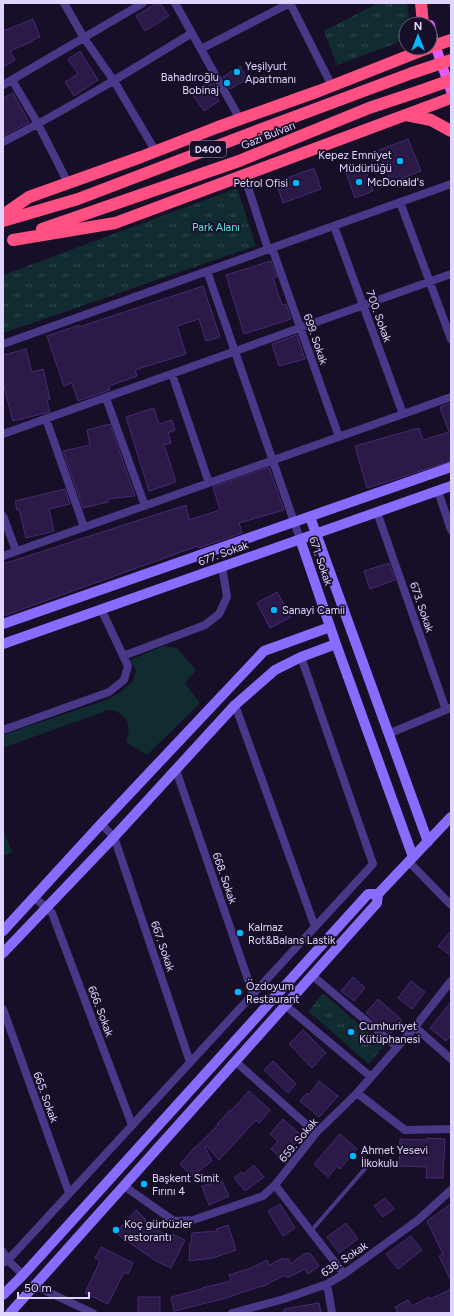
<svg xmlns="http://www.w3.org/2000/svg" width="454" height="1316" font-family="Figtree,sans-serif">
<style>
.grass{fill:#112c31}
.park{fill:url(#park-tufts)}
.building{fill:#2b1948;stroke:#472a75}
.lines{fill:none;stroke-linecap:round;stroke-linejoin:round}
.lane{stroke:#493788;stroke-width:4}
.street{stroke:#493788;stroke-width:8}
.secondary{stroke:#8a6bff;stroke-width:10}
.primary{stroke:#e05bff;stroke-width:10}
.highway{stroke:#ff4f83;stroke-width:12}
.highway-bridge{stroke:#ff4f83;stroke-width:12}
.poi-dot{fill:#00b6ff;stroke:#170e27;stroke-width:1.5}
.labels{text-anchor:middle;stroke-width:3.5;stroke-linejoin:round;paint-order:stroke}
.shield{fill:#170e27;stroke:#a499be;stroke-width:1}
.shield-label{font-size:10px;font-weight:bold;fill:#e1d4ff}
.poi-label{font-size:11px;fill:#e1d4ff;stroke:#170e27;text-anchor:start}
.street-label{font-size:11px;fill:#e1d4ff;stroke:#170e27}
.park-label{font-size:11px;fill:#5ae5dc;stroke:#170e27}
</style>
<defs>
<pattern id="park-tufts" width="24" height="20" patternUnits="userSpaceOnUse"><rect width="24" height="20" fill="#112c31"/><path d="M3 7l-1-3M5 7V3M7 7l1-3M15 17l-1-3M17 17v-4M19 17l1-3" fill="none" stroke="#334a50"/></pattern>
</defs>
<rect width="100%" height="100%" fill="#170e27"/>
<path class="grass" d="M163,646L177,648L196,670L185,683L200,703L147,755L126,742C132,725 128,712 108,710L3,748V735L106,700L118,694L133,681L136,670L130,660Z
M3,829L12,852L3,856Z"/>
<path class="park" d="M378,3H407L409,18L408,24H406L405,34L397,43L337,65L324,31Z
M237,188L256,246C171,274 87,305 3,333V275Z
M323,993L384,1046L369,1064L308,1011Z"/>
<path class="building" d="M157,3H160L169,16L145,31L136,16Z
M33,19L40,37L33,40V41L10,51L15,60L3,67V31Z
M80,51L98,80L74,96L65,82L78,74L68,59Z
M240,66L247,79L230,89L223,77Z
M207,83L209,85L213,83L220,95L217,97L219,101L204,111L192,94Z
M13,93L29,122L3,136V98Z
M408,139L421,171L391,183L379,150Z
M364,167L373,191L355,198L346,173Z
M314,168L321,189L283,203L276,182Z
M271,261L277,277L273,278L282,305L286,304L291,319L244,334L226,275Z
M203,286L220,337L206,341L199,319L177,326L186,354L135,370L137,376L109,386L110,390L78,401L72,383L64,386L47,336L79,325V327Z
M296,335H297L305,359L279,366L272,344Z
M26,349L32,372L43,369L50,399L47,400L50,412L13,421L3,383V355Z
M451,403V461L393,480L367,488L355,446L419,428L423,440L449,432L440,407Z
M154,408L159,424L172,420L175,430L168,433L171,443L164,445L176,482L149,491L126,417Z
M110,424L135,496L108,499V502L83,508L63,451L90,445L87,430Z
M269,467L284,510L239,523L242,533L199,548L198,546L3,616V564L186,505L189,520L220,510L213,487Z
M65,489L70,504L49,509L54,531L26,538L19,509L17,510L15,501Z
M389,563L395,580L370,589L364,571Z
M277,592L291,617L270,628L257,603Z
M451,931V956L438,946Z
M353,977L365,988L354,1001L341,991Z
M411,981L425,992L412,1009L398,998Z
M378,999L402,1020L390,1034L366,1013Z
M451,1002V1035L446,1041L430,1028Z
M303,1030L326,1053L312,1068L289,1044Z
M273,1061L296,1084L288,1093L264,1070Z
M319,1081L338,1096L319,1117L300,1101L307,1093L309,1095Z
M249,1091L270,1110L259,1123L256,1120L219,1160L207,1146L205,1147L212,1161L192,1176L180,1164L195,1147H196L218,1125L217,1124L230,1110L231,1111Z
M283,1119L302,1136L282,1159L271,1149L278,1141L270,1134Z
M340,1134L357,1149L340,1169L337,1166L328,1177L314,1164Z
M426,1138L445,1139L443,1178H426L427,1167L399,1166L400,1139L426,1140Z
M254,1165L264,1177L245,1191L234,1178L241,1172L244,1174Z
M222,1181L229,1196L209,1205L202,1186Z
M385,1198L394,1209L383,1217L374,1206Z
M280,1204L295,1228L283,1236L268,1211Z
M451,1204V1281L439,1256L443,1254L427,1221Z
M136,1210L146,1220L145,1221L170,1238L172,1234L185,1240L171,1268L156,1261L127,1241L126,1242L116,1232Z
M346,1223L358,1239L339,1253L327,1237Z
M228,1225L236,1250L213,1258L189,1261L190,1243H191L192,1233L217,1231L216,1229Z
M411,1236L422,1250L398,1269L386,1254Z
M101,1247L133,1263L128,1274L124,1272L108,1304L85,1293L100,1261L95,1258Z
M310,1253L319,1266L308,1274L305,1269L287,1278L285,1275L262,1287L261,1286L226,1298L174,1311L171,1297L202,1289V1288L231,1281L229,1275L251,1268L267,1260L269,1265L283,1258L285,1260L288,1258L291,1264L303,1254Z
M451,1289V1313H398L395,1307L408,1300L412,1306L429,1297L430,1299Z
M138,1297H160V1313H138Z
M319,1303L321,1313H284V1309Z"/>
<g class="lines">
<path class="lane" d="M311,1231L369,1164"/>
<path class="street" d="M64,3L84,38L114,81L156,152
M175,3L240,119
M290,3L332,86
M201,49L290,3
M12,80L38,124L68,183
M3,85L143,3
M3,142C68,109 130,71 192,33
M244,175L268,249
M400,202L451,339
M334,226L403,414
M272,248L339,437
M207,271L300,539
M3,344L451,184
M172,374L209,483
M106,398L145,506
M46,419L84,527
M3,434L451,274
M438,491L451,530
M377,512L446,710
M3,516L16,551
M3,556L451,397
M123,656L205,625L219,614L227,597L222,566
M235,705L315,927
M3,730L109,692L124,680L128,666L101,609
M388,734L450,708
M176,770L253,994
M101,824L114,837L190,1062
M409,862L451,905
M34,897L52,913L132,1125
M313,976L397,1047
M285,1005L371,1077
M3,1009L69,1193
M415,1027L451,1059
M236,1062L316,1133
M357,1093L405,1130L451,1129
M275,1185L344,1274
M124,1186L174,1221L193,1220L263,1196L275,1185L316,1133L357,1093L415,1027L451,981
M3,1252L8,1260L23,1275
M3,1263L8,1260L373,864L301,657
M327,1284L332,1313
M33,1285L93,1313
M232,1313L284,1299L327,1284L344,1274L418,1220L451,1190"/>
<path class="secondary" d="M310,517L428,842
M300,539L336,644L413,857
M3,624L451,467
M3,644L451,486
M3,931L101,824L264,651L330,627
M3,953L114,837L235,705L275,670L301,657L336,644
M3,1295L23,1275L368,894H378
M10,1313L377,903L378,894L451,817"/>
<path class="primary" d="M430,25L434,42L451,91"/>
<path class="highway" d="M421,3L423,24
M430,47L451,40
M406,115L431,120L451,131
M3,215L29,197L141,157L218,127L319,91L428,48
M3,221L78,199L251,133L412,73
M42,229L239,161L369,108L420,91
M13,240L115,223L451,98"/>
<path class="highway-bridge" d="M412,73L451,60
M420,91L451,80"/>
</g>
<g class="poi-dot">
<circle cx="237" cy="72" r="4"/>
<circle cx="227" cy="83" r="4"/>
<circle cx="400" cy="161" r="4"/>
<circle cx="359" cy="182" r="4"/>
<circle cx="296" cy="183" r="4"/>
<circle cx="274" cy="610" r="4"/>
<circle cx="240" cy="933" r="4"/>
<circle cx="238" cy="992" r="4"/>
<circle cx="351" cy="1032" r="4"/>
<circle cx="353" cy="1156" r="4"/>
<circle cx="144" cy="1184" r="4"/>
<circle cx="116" cy="1230" r="4"/>
</g>
<g class="labels">
<rect class="shield" x="190" y="141" width="36" height="16" rx="3"/>
<g class="shield-label">
<text x="208" y="153">D400</text>
</g>
<g class="poi-label">
<text x="245" y="70">Yeşilyurt<tspan x="245" dy="13">Apartmanı</tspan></text>
<text x="219" y="81" text-anchor="end">Bahadıroğlu<tspan x="219" dy="13">Bobinaj</tspan></text>
<text x="392" y="159" text-anchor="end">Kepez Emniyet<tspan x="392" dy="13">Müdürlüğü</tspan></text>
<text x="367" y="186">McDonald's</text>
<text x="288" y="187" text-anchor="end">Petrol Ofisi</text>
<text x="282" y="614">Sanayi Camii</text>
<text x="248" y="931">Kalmaz<tspan x="248" dy="13">Rot&amp;Balans Lastik</tspan></text>
<text x="246" y="990">Özdoyum<tspan x="246" dy="13">Restaurant</tspan></text>
<text x="359" y="1030">Cumhuriyet<tspan x="359" dy="13">Kütüphanesi</tspan></text>
<text x="361" y="1154">Ahmet Yesevi<tspan x="361" dy="13">İlkokulu</tspan></text>
<text x="152" y="1182">Başkent Simit<tspan x="152" dy="13">Fırını 4</tspan></text>
<text x="124" y="1228">Koç gürbüzler<tspan x="124" dy="13">restorantı</tspan></text>
</g>
<g class="street-label">
<text transform="translate(268 135) rotate(-22)" y="4">Gazi Bulvarı</text>
<text transform="translate(379 316) rotate(70)" y="4">700. Sokak</text>
<text transform="translate(316 339) rotate(71)" y="4">699. Sokak</text>
<text transform="translate(223 553) rotate(-20)" y="4">677. Sokak</text>
<text transform="translate(321 561) rotate(71)" y="4">671. Sokak</text>
<text transform="translate(422 607) rotate(71)" y="4">673. Sokak</text>
<text transform="translate(225 878) rotate(71)" y="4">668. Sokak</text>
<text transform="translate(163 946) rotate(71)" y="4">667. Sokak</text>
<text transform="translate(101 1011) rotate(69)" y="4">666. Sokak</text>
<text transform="translate(46 1097) rotate(70)" y="4">665. Sokak</text>
<text transform="translate(298 1140) rotate(-50)" y="4">659. Sokak</text>
<text transform="translate(344 1259) rotate(-34)" y="4">638. Sokak</text>
</g>
<g class="park-label">
<text x="216" y="231">Park Alanı</text>
</g>
</g>
<rect width="454" height="1316" fill="none" stroke="#e1d4ff" stroke-width="8"/>
<g transform="translate(418 36)"><circle r="19" fill="#170e27" stroke="#685d7d"/>
<path d="M0-3L7 15L0 10L-7 15Z" fill="#00b6ff"/>
<text y="-6" font-size="11" font-weight="bold" text-anchor="middle" fill="#e1d4ff">N</text>
</g>
<path d="M18 1292v6h71v-6" fill="none" stroke="#e1d4ff" stroke-width="2"/>
<text x="24" y="1292" font-size="12" fill="#e1d4ff" stroke="#170e27" stroke-width="3" paint-order="stroke">50 m</text>
</svg>
